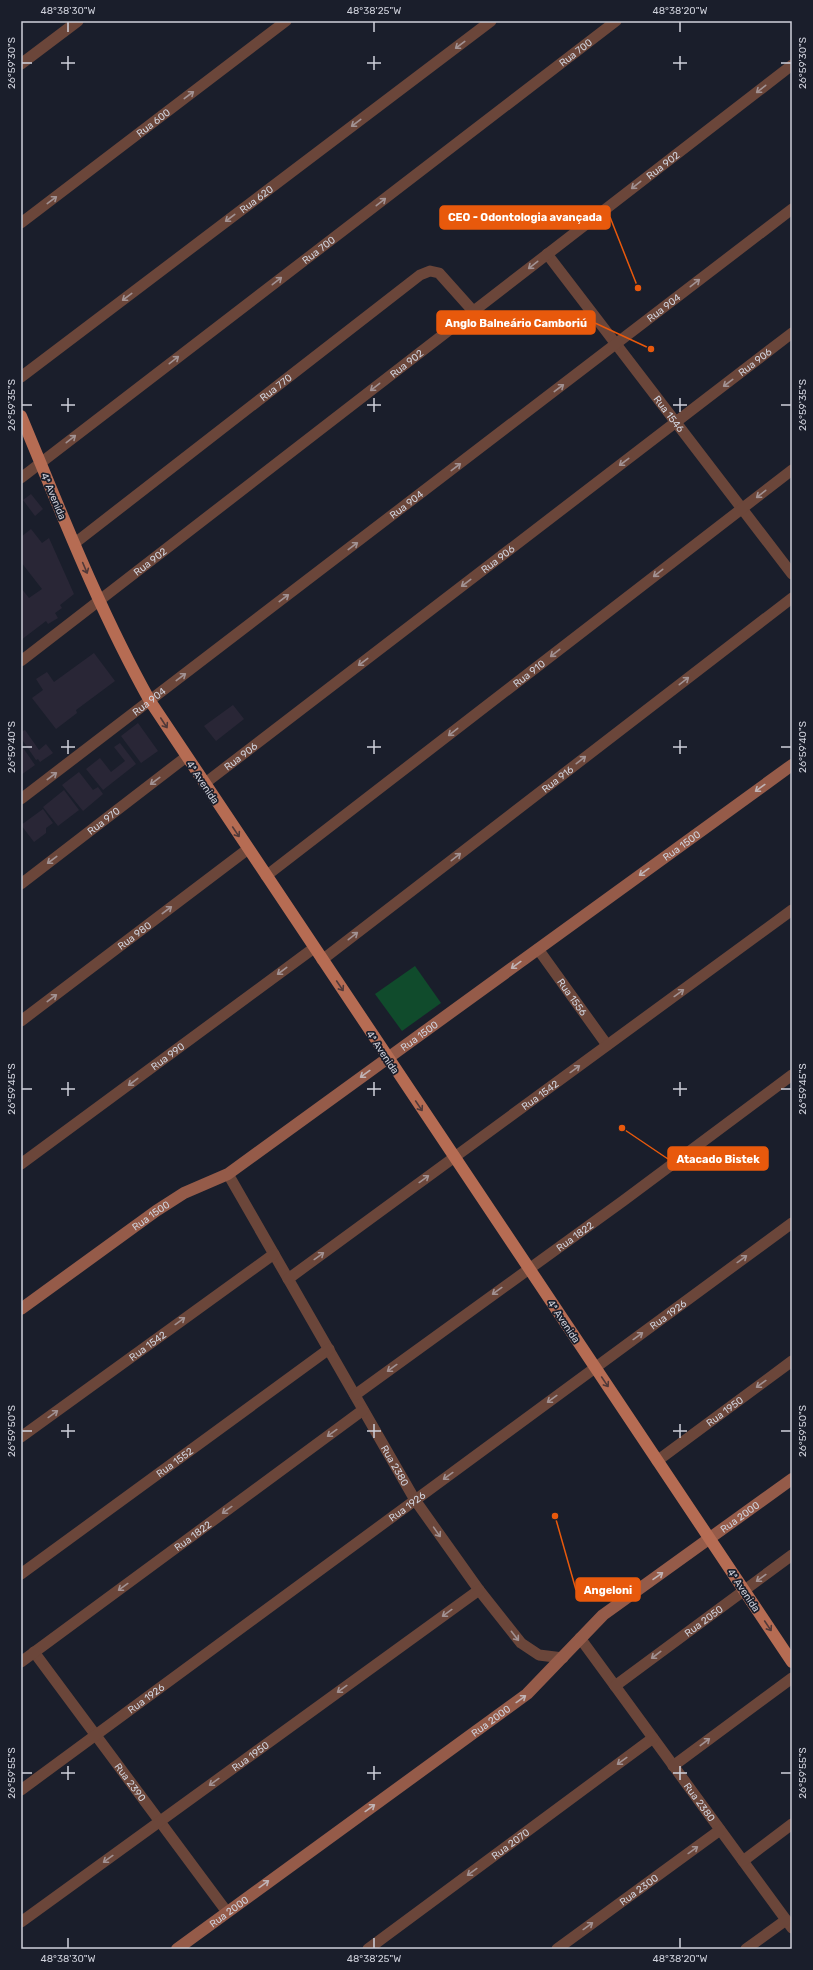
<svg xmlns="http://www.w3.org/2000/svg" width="813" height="1970" font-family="Rubik,sans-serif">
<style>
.commercial{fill:#292636}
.green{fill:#104b2c}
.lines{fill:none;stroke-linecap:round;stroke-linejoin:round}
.street{stroke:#6b463a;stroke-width:11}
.secondary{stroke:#955b49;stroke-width:12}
.primary{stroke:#b66c53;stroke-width:12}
.oneway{stroke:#a29293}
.oneway2{stroke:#513939}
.oneway3{stroke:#c0b4b6}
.ticks{fill:none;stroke:#cfd1db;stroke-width:1.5}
.labels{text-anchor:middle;stroke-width:3.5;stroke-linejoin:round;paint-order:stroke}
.street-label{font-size:10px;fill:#cfd1db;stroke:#1a1e2b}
.leader{fill:none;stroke:#e8590c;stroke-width:1.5}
.callout-dot{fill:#e8590c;stroke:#1a1e2b;stroke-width:1.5}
.callout{fill:#e8590c;stroke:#e8590c;stroke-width:1.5}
.callout-label{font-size:11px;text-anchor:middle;font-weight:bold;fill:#fff}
.neatline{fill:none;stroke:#cfd1db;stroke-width:1.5}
.ticks-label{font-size:10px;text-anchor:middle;fill:#cfd1db}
</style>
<rect width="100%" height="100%" fill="#1a1e2b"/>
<path class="commercial" d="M31,494L43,509L35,516L23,500Z
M31,529L42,543L49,538L74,594L60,605L62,608L55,613L58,618L48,624L46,621L21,640V588L29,598L42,589L21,562V537Z
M94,653L115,681L76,710L77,713L56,729L32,698L43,690L36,679L47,672L54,682Z
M233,705L244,719L216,741L204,726Z
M138,723L158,751L141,763L121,736Z
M25,730L39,750L46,744L53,753L40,762L38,759L36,760L21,738V732Z
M120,743L136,764L103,790L86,769L100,758L111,772L125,761L114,747Z
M21,745L35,765L21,775Z
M79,772L93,790L98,787L103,794L83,811L62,785Z
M64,790L79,810L58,826L43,807Z
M43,809L53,823L46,828V833L34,842L21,825Z"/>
<path class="green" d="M415,966L441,1003L402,1031L375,994Z"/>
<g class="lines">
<g class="street">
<path d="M21,64L78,21"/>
<path id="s1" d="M21,223L286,21"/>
<path id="s2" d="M547,254L792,574"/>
<path id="s3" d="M21,377L491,21"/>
<path id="s4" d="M21,478L616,21"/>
<path id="s5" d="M75,543L420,275L430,271L439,273L473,311"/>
<path id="s6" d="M21,661L792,65"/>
<path id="s7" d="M204,784L792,333"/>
<path id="s8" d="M21,799L792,209"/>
<path id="s9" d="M266,876L792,470"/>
<path id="s10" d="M21,884L186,757"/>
<path id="s11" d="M538,949L607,1045"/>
<path id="s12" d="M322,960L792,598"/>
<path id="s13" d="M21,1021L248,849"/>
<path id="s14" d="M21,1164L314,948"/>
<path id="s15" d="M228,1174L415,1500L479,1590L521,1643L539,1655L563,1658"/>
<path id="s16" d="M288,1279L792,910"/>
<path id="s17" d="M355,1395L623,1201L792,1075"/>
<path id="s18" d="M21,1437L274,1254"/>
<path id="s19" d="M657,1461L792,1361"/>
<path id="s20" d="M21,1574L329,1349"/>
<path id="s21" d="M580,1638L792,1928"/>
<path id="s22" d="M34,1652L227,1912"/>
<path id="s23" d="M21,1662L363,1410"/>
<path id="s24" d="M615,1686L792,1555"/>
<path d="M673,1766L792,1678"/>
<path id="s25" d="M21,1790L792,1223"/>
<path d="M743,1861L792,1824"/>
<path id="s26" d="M21,1922L479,1590"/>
<path id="s27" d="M368,1949L653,1738"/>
<path id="s28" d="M557,1949L720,1830"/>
<path d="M746,1949L786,1920"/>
</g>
<g class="secondary">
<path id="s29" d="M21,1309L156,1211L184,1193L228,1174L792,765"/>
<path id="s30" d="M177,1949L527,1694L603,1615L792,1479"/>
</g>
<path class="primary" d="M21,416C61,512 99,610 150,701L792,1662"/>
</g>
<defs><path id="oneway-shaft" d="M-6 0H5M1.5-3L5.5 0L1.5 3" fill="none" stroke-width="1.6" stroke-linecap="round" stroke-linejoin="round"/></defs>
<g class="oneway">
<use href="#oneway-shaft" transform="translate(460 45) rotate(143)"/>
<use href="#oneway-shaft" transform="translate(761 89) rotate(142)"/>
<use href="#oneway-shaft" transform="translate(189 95) rotate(-37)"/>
<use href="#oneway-shaft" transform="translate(356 123) rotate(143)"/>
<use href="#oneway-shaft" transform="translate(636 185) rotate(142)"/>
<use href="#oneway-shaft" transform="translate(52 200) rotate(-37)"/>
<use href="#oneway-shaft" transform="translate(381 202) rotate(-38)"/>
<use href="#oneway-shaft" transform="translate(230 218) rotate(143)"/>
<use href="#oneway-shaft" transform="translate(533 265) rotate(142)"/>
<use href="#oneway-shaft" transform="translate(277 281) rotate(-38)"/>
<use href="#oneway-shaft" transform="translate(695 283) rotate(-38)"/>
<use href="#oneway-shaft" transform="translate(127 297) rotate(143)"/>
<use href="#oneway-shaft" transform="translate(174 360) rotate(-38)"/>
<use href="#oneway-shaft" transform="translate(728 383) rotate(143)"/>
<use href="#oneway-shaft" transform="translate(375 387) rotate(142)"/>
<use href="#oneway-shaft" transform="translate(559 388) rotate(-37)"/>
<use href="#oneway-shaft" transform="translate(71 439) rotate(-38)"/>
<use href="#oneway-shaft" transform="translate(624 462) rotate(143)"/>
<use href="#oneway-shaft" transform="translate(456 467) rotate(-37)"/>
<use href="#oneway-shaft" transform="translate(761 494) rotate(142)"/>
<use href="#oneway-shaft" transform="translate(353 546) rotate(-37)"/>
<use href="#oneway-shaft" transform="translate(658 573) rotate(142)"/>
<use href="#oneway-shaft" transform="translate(466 583) rotate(143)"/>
<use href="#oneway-shaft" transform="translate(284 598) rotate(-37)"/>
<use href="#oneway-shaft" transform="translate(555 653) rotate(142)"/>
<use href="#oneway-shaft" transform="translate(363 662) rotate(143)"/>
<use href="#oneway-shaft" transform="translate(181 677) rotate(-37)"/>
<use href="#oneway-shaft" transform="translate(684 681) rotate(-38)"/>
<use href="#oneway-shaft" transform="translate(453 732) rotate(142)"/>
<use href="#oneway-shaft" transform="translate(581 760) rotate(-38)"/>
<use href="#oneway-shaft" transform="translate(52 776) rotate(-37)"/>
<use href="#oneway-shaft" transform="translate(155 781) rotate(143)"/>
<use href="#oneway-shaft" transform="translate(456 857) rotate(-38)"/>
<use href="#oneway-shaft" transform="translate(52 860) rotate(143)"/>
<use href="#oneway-shaft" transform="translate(167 910) rotate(-37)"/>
<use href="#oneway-shaft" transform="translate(353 936) rotate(-38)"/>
<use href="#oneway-shaft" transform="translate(282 971) rotate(143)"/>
<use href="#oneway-shaft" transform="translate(679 993) rotate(-36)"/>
<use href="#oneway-shaft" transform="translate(52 998) rotate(-37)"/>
<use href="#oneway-shaft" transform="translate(575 1069) rotate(-36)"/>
<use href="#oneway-shaft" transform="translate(133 1082) rotate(143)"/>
<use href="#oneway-shaft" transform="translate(424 1179) rotate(-36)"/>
<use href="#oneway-shaft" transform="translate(319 1256) rotate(-36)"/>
<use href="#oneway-shaft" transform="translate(742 1259) rotate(-36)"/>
<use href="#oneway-shaft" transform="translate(497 1291) rotate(144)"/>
<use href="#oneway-shaft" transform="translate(180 1321) rotate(-36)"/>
<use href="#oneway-shaft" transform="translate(638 1336) rotate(-36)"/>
<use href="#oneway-shaft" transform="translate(392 1368) rotate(144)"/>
<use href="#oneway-shaft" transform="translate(761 1384) rotate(144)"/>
<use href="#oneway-shaft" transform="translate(552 1399) rotate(144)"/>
<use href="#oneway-shaft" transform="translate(53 1414) rotate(-36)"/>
<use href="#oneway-shaft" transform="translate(332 1433) rotate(144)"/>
<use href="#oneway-shaft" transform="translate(448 1476) rotate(144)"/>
<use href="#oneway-shaft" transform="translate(227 1510) rotate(144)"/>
<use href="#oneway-shaft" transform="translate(437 1532) rotate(55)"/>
<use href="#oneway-shaft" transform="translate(761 1578) rotate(144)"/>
<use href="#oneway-shaft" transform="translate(123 1587) rotate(144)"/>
<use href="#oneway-shaft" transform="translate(447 1613) rotate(144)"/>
<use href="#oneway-shaft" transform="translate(515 1636) rotate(52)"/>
<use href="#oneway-shaft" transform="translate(656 1655) rotate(143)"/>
<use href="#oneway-shaft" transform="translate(342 1689) rotate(144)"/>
<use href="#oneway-shaft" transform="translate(705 1742) rotate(-37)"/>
<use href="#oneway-shaft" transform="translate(622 1761) rotate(144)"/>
<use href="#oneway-shaft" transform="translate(214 1782) rotate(144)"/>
<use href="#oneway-shaft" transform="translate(693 1850) rotate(-36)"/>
<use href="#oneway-shaft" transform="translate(108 1859) rotate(144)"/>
<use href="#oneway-shaft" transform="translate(472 1872) rotate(144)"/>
<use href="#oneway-shaft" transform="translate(588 1926) rotate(-36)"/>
</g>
<g class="oneway2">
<use href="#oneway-shaft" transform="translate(85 568) rotate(67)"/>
<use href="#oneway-shaft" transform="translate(164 723) rotate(57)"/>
<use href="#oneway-shaft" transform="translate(236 832) rotate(56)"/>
<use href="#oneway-shaft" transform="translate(340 986) rotate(56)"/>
<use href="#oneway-shaft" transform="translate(419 1106) rotate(56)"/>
<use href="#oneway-shaft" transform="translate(605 1382) rotate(56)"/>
<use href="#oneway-shaft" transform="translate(768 1626) rotate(56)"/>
</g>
<g class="oneway3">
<use href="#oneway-shaft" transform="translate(760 788) rotate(144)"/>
<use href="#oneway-shaft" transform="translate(644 872) rotate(144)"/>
<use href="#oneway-shaft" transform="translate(516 965) rotate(144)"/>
<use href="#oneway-shaft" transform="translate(365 1074) rotate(144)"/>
<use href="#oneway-shaft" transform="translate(658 1576) rotate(-35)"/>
<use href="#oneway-shaft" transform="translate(521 1699) rotate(-36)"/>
<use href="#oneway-shaft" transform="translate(370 1808) rotate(-36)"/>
<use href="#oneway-shaft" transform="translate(264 1884) rotate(-36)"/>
</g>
<path class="ticks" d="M68,22V32M374,22V32M680,22V32M68,56V70M374,56V70M680,56V70M22,63H32M61,63H75M367,63H381M673,63H687M781,63H791M68,398V412M374,398V412M680,398V412M22,405H32M61,405H75M367,405H381M673,405H687M781,405H791M68,740V754M374,740V754M680,740V754M22,747H32M61,747H75M367,747H381M673,747H687M781,747H791M68,1082V1096M374,1082V1096M680,1082V1096M22,1089H32M61,1089H75M367,1089H381M673,1089H687M781,1089H791M68,1424V1438M374,1424V1438M680,1424V1438M22,1431H32M61,1431H75M367,1431H381M673,1431H687M781,1431H791M68,1766V1780M374,1766V1780M680,1766V1780M22,1773H32M61,1773H75M367,1773H381M673,1773H687M781,1773H791M68,1938V1948M374,1938V1948M680,1938V1948"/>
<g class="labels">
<g class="street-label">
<text dy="4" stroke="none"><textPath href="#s4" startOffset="699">Rua 700</textPath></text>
<text dy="4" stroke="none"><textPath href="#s1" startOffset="166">Rua 600</textPath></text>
<text dy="4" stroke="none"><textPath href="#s6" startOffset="811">Rua 902</textPath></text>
<text dy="4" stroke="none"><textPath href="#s3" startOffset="295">Rua 620</textPath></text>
<text dy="4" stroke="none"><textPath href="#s4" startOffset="375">Rua 700</textPath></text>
<text dy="4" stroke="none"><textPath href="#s8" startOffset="809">Rua 904</textPath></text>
<text dy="4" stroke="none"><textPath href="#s7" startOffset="694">Rua 906</textPath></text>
<text dy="4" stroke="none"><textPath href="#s6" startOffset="487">Rua 902</textPath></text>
<text dy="4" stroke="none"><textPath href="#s5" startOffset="254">Rua 770</textPath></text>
<text dy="4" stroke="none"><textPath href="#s2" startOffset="201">Rua 1546</textPath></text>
<text transform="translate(54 496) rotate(67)" y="4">4ª Avenida</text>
<text dy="4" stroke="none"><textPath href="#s8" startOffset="485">Rua 904</textPath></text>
<text dy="4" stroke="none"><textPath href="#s7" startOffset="370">Rua 906</textPath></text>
<text dy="4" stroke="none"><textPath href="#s6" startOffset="163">Rua 902</textPath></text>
<text dy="4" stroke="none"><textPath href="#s9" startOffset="332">Rua 910</textPath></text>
<text dy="4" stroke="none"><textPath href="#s8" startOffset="161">Rua 904</textPath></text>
<text dy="4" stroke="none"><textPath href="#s7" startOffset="46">Rua 906</textPath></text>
<text dy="4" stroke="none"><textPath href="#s12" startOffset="297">Rua 916</textPath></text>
<text transform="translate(203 782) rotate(56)" y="4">4ª Avenida</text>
<text dy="4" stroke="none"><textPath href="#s10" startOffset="104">Rua 970</textPath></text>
<text dy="4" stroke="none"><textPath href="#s29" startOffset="808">Rua 1500</textPath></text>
<text dy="4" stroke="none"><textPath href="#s13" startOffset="142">Rua 980</textPath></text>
<text dy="4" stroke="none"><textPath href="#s11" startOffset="59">Rua 1556</textPath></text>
<text dy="4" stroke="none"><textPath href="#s29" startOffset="484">Rua 1500</textPath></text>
<text transform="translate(383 1052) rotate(56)" y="4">4ª Avenida</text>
<text dy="4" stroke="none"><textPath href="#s14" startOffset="182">Rua 990</textPath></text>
<text dy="4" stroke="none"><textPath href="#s16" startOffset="312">Rua 1542</textPath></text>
<text dy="4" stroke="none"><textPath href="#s29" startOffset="160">Rua 1500</textPath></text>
<text dy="4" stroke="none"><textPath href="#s17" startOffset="271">Rua 1822</textPath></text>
<text dy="4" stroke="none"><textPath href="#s25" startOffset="803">Rua 1926</textPath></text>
<text transform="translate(564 1321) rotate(56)" y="4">4ª Avenida</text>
<text dy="4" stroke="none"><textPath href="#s18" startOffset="156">Rua 1542</textPath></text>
<text dy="4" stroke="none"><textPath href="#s19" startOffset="84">Rua 1950</textPath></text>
<text dy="4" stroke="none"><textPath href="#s20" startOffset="190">Rua 1552</textPath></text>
<text dy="4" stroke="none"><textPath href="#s15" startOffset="336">Rua 2380</textPath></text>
<text dy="4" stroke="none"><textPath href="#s25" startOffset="479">Rua 1926</textPath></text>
<text dy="4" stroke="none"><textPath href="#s30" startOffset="711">Rua 2000</textPath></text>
<text dy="4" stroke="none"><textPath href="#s23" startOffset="213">Rua 1822</textPath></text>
<text transform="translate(744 1590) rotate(56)" y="4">4ª Avenida</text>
<text dy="4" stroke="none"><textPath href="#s24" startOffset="110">Rua 2050</textPath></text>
<text dy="4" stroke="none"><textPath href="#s25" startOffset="155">Rua 1926</textPath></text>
<text dy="4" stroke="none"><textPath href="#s30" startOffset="388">Rua 2000</textPath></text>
<text dy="4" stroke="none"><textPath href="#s26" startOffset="283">Rua 1950</textPath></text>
<text dy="4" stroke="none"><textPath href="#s22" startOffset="162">Rua 2390</textPath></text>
<text dy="4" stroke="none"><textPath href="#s21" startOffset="203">Rua 2380</textPath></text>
<text dy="4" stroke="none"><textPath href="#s27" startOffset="177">Rua 2070</textPath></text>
<text dy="4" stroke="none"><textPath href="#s28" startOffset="101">Rua 2300</textPath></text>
<text dy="4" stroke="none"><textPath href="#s30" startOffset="64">Rua 2000</textPath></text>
</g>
</g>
<path class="leader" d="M638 288L610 217M651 349L595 323M622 1128L668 1159M555 1516L576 1590"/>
<g class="callout-dot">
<circle cx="638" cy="288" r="4"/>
<circle cx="651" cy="349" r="4"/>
<circle cx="622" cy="1128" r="4"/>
<circle cx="555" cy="1516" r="4"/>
</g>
<g class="callout">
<rect x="440" y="206" width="170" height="23" rx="4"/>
<rect x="437" y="311" width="158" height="23" rx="4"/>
<rect x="668" y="1147" width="100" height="23" rx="4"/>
<rect x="576" y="1578" width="64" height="23" rx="4"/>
</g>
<g class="callout-label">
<text x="525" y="221">CEO - Odontologia avançada</text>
<text x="516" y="327">Anglo Balneário Camboriú</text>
<text x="718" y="1163">Atacado Bistek</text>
<text x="608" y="1594">Angeloni</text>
</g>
<rect width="813" height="1970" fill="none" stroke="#1a1e2b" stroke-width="44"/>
<rect x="22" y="22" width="769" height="1926" class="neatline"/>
<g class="ticks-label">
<text x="68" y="14">48°38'30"W</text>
<text x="374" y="14">48°38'25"W</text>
<text x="680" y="14">48°38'20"W</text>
<text transform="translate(11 63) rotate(-90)" y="4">26°59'30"S</text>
<text transform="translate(802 63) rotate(-90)" y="4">26°59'30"S</text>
<text transform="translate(11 405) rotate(-90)" y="4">26°59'35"S</text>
<text transform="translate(802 405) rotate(-90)" y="4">26°59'35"S</text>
<text transform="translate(11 747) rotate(-90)" y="4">26°59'40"S</text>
<text transform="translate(802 747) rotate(-90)" y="4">26°59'40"S</text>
<text transform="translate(11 1089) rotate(-90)" y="4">26°59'45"S</text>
<text transform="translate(802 1089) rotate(-90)" y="4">26°59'45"S</text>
<text transform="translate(11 1431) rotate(-90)" y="4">26°59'50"S</text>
<text transform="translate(802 1431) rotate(-90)" y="4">26°59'50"S</text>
<text transform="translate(11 1773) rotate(-90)" y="4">26°59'55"S</text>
<text transform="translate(802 1773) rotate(-90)" y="4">26°59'55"S</text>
<text x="68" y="1962">48°38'30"W</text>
<text x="374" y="1962">48°38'25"W</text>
<text x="680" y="1962">48°38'20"W</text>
</g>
</svg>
